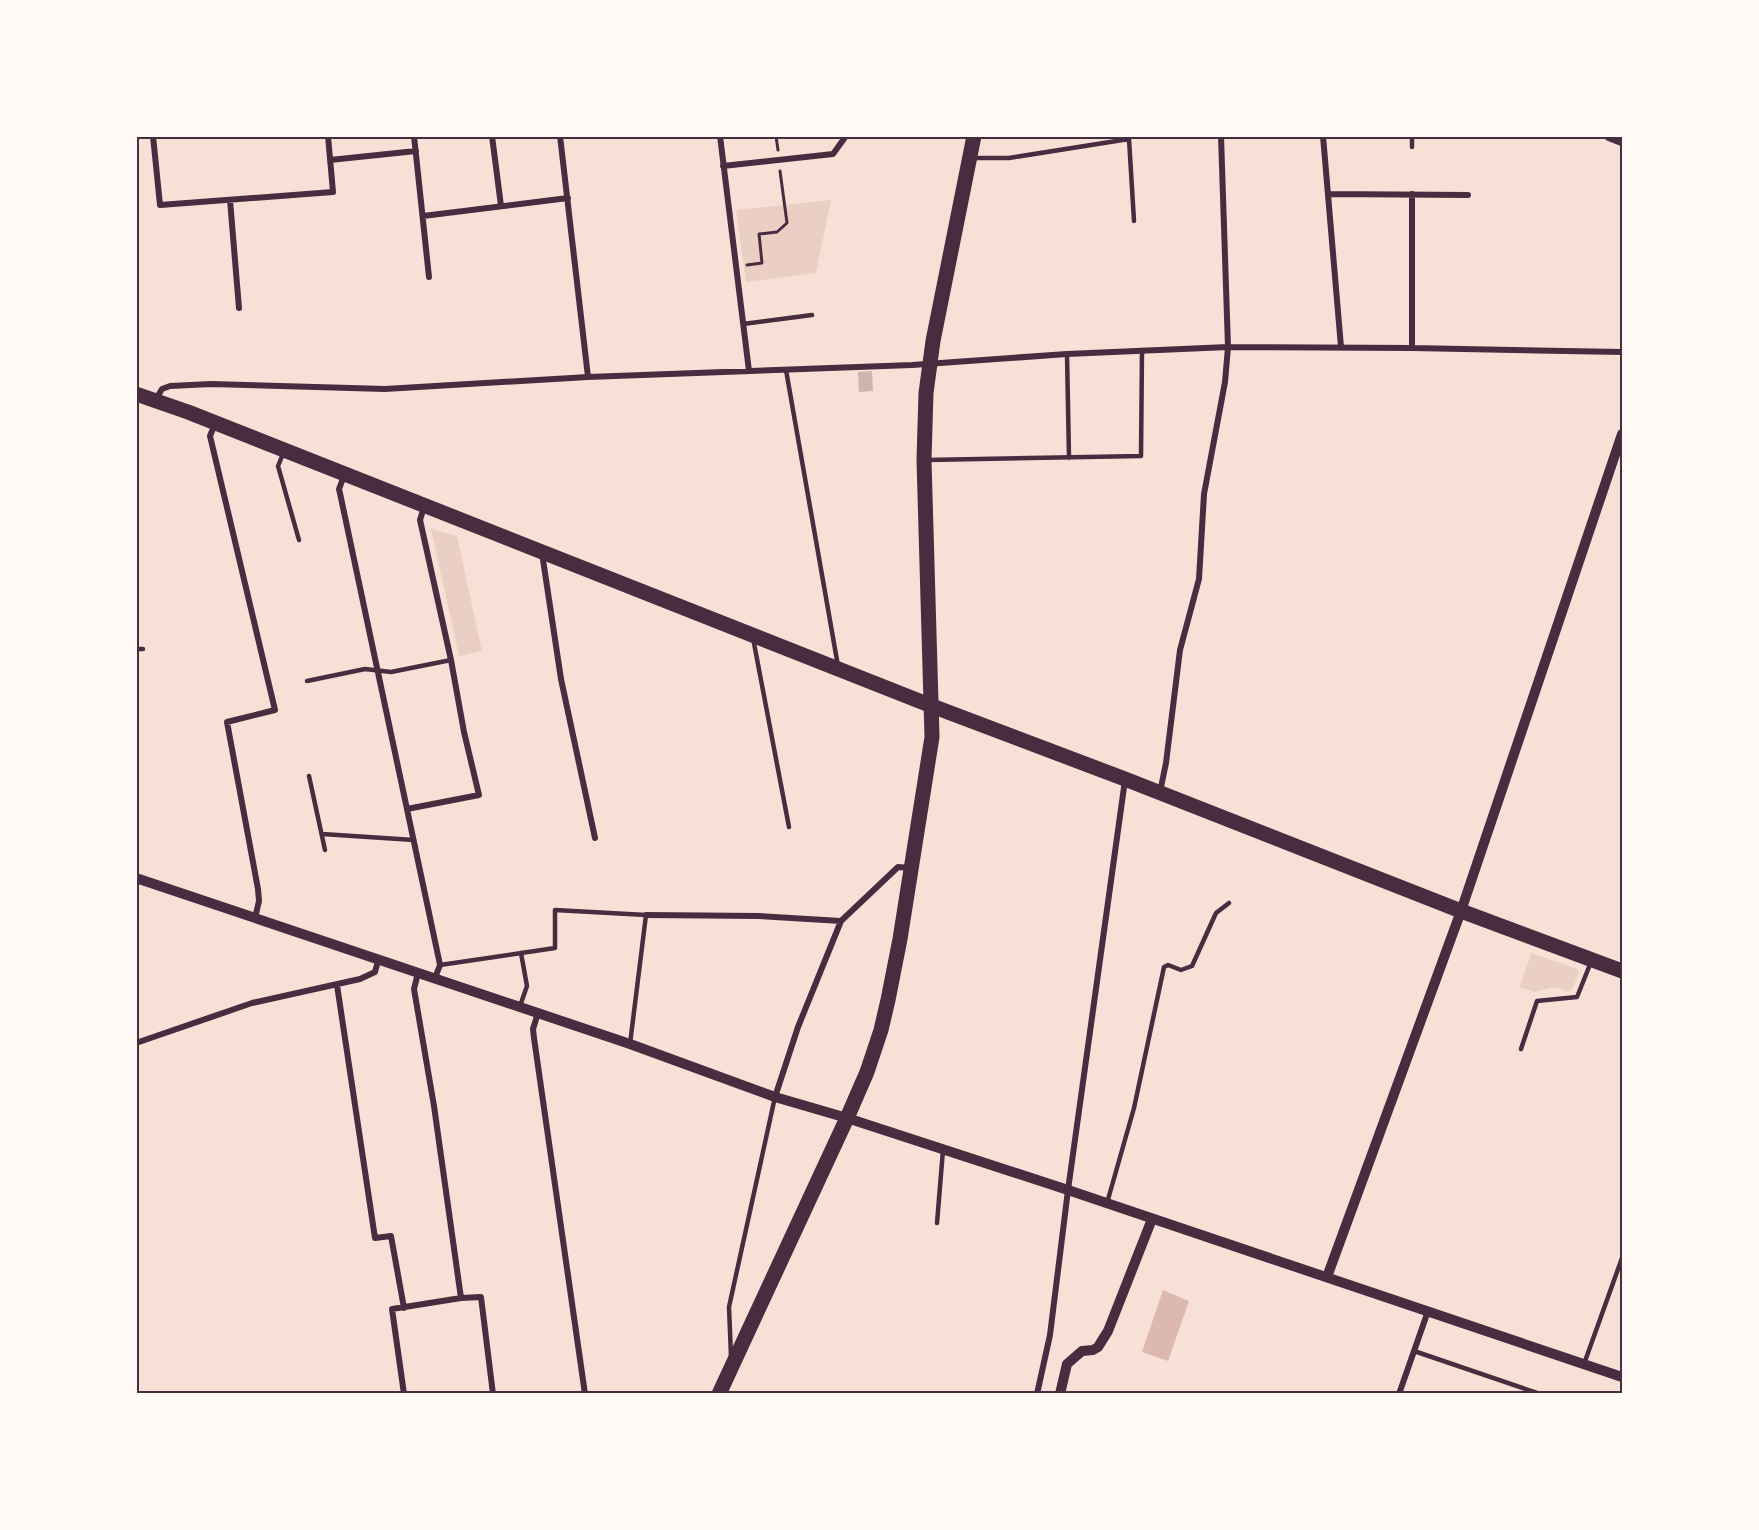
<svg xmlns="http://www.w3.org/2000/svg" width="1759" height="1530" font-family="Mulish,sans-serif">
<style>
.green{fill:#ebcfc5}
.water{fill:#dcb8b0}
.building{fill:#ccb4b1}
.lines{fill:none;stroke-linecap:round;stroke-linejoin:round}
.path{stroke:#4a2c40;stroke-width:3}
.service{stroke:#4a2c40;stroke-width:4.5}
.minor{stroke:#4a2c40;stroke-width:6}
.tertiary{stroke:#4a2c40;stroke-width:10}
.primary{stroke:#4a2c40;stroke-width:15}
.neatline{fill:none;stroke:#4a2c40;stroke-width:2}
</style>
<rect width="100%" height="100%" fill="#f7e1d7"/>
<path class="green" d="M831,200L816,273L746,282L736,210Z
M431,529L457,536L482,651L459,656Z
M1531,953L1577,969L1579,972L1573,988L1568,992L1556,987L1534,992L1520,987Z"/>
<path class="water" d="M1163,1290L1189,1301L1168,1361L1142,1352Z"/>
<path class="building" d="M872,371L873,391L859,392L858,372Z"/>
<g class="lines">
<path class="path" d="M776,136L778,150
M747,265L762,263L759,234L777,232L787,223L780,171"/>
<path class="service" d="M1412,147V136
M972,158H1009L1129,139L1134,221
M743,324L812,315
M1067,354L1069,458
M786,370L838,666
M283,454L278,466L299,540
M927,460L1141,456L1142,350
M753,638L789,827
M136,649H143
M307,681L365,669L391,672L451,660
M309,776L325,850
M322,834L414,840
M440,965L555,948V910L646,915L630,1044
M520,1006L527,986L521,953
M1521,1049L1537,1001L1577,997L1591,962
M1107,1203L1134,1108L1164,967L1168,965L1181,970L1192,966L1216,913L1229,903
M937,1223L943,1150
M1414,1351L1540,1394
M731,1356L729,1307L775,1097
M1584,1364L1622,1258"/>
<path class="minor" d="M153,136L160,205L333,192L328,136
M414,136L429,277
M492,136L501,206
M560,136L588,377
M720,136L749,371
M1323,136L1341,347
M330,160L416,151
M723,166L833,154L846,136
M1328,194L1468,195
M1412,194V348
M230,200L239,308
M423,216L568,198
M156,399L162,389L170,386L211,384L385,389L588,377L912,365L1067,354L1228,347L1412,348L1622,352
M215,424L210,436L275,710L227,722L258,889L259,901L255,918
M344,476L339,489L341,498L439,960L440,965L435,978
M542,553L561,679L595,838
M1160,792L1166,763L1180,650L1199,579L1204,494L1225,382L1228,347L1221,136
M407,809L479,795L464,732L451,660L420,520L424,507
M646,915L759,916L841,921
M418,973L414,989L434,1106L461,1298L481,1297L493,1394
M337,985L375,1238L391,1236L404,1308
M538,1013L533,1029L534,1038L585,1394
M136,1043L252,1003L360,979L375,972L378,961
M775,1097L798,1027L841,921L898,867L911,868
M404,1394L392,1309L461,1298
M1037,1394L1050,1335L1068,1190L1125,780
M1399,1394L1428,1311"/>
<path class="tertiary" d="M1609,136L1622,141
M136,878L630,1044L775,1097L847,1118L1068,1190L1622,1377
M1327,1277L1461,911L1622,434
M1060,1394L1067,1364L1082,1351L1093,1350L1098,1347L1108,1331L1152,1219"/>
<path class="primary" d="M136,394L188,412L932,706L1125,779L1461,911L1622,971
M719,1394L847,1118L867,1072L881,1030L888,1000L900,939L932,737L924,460L926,393L933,341L974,136"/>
</g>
<rect width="1759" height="1530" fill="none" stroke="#fffaf5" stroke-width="276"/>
<rect x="138" y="138" width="1483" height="1254" class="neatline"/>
</svg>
